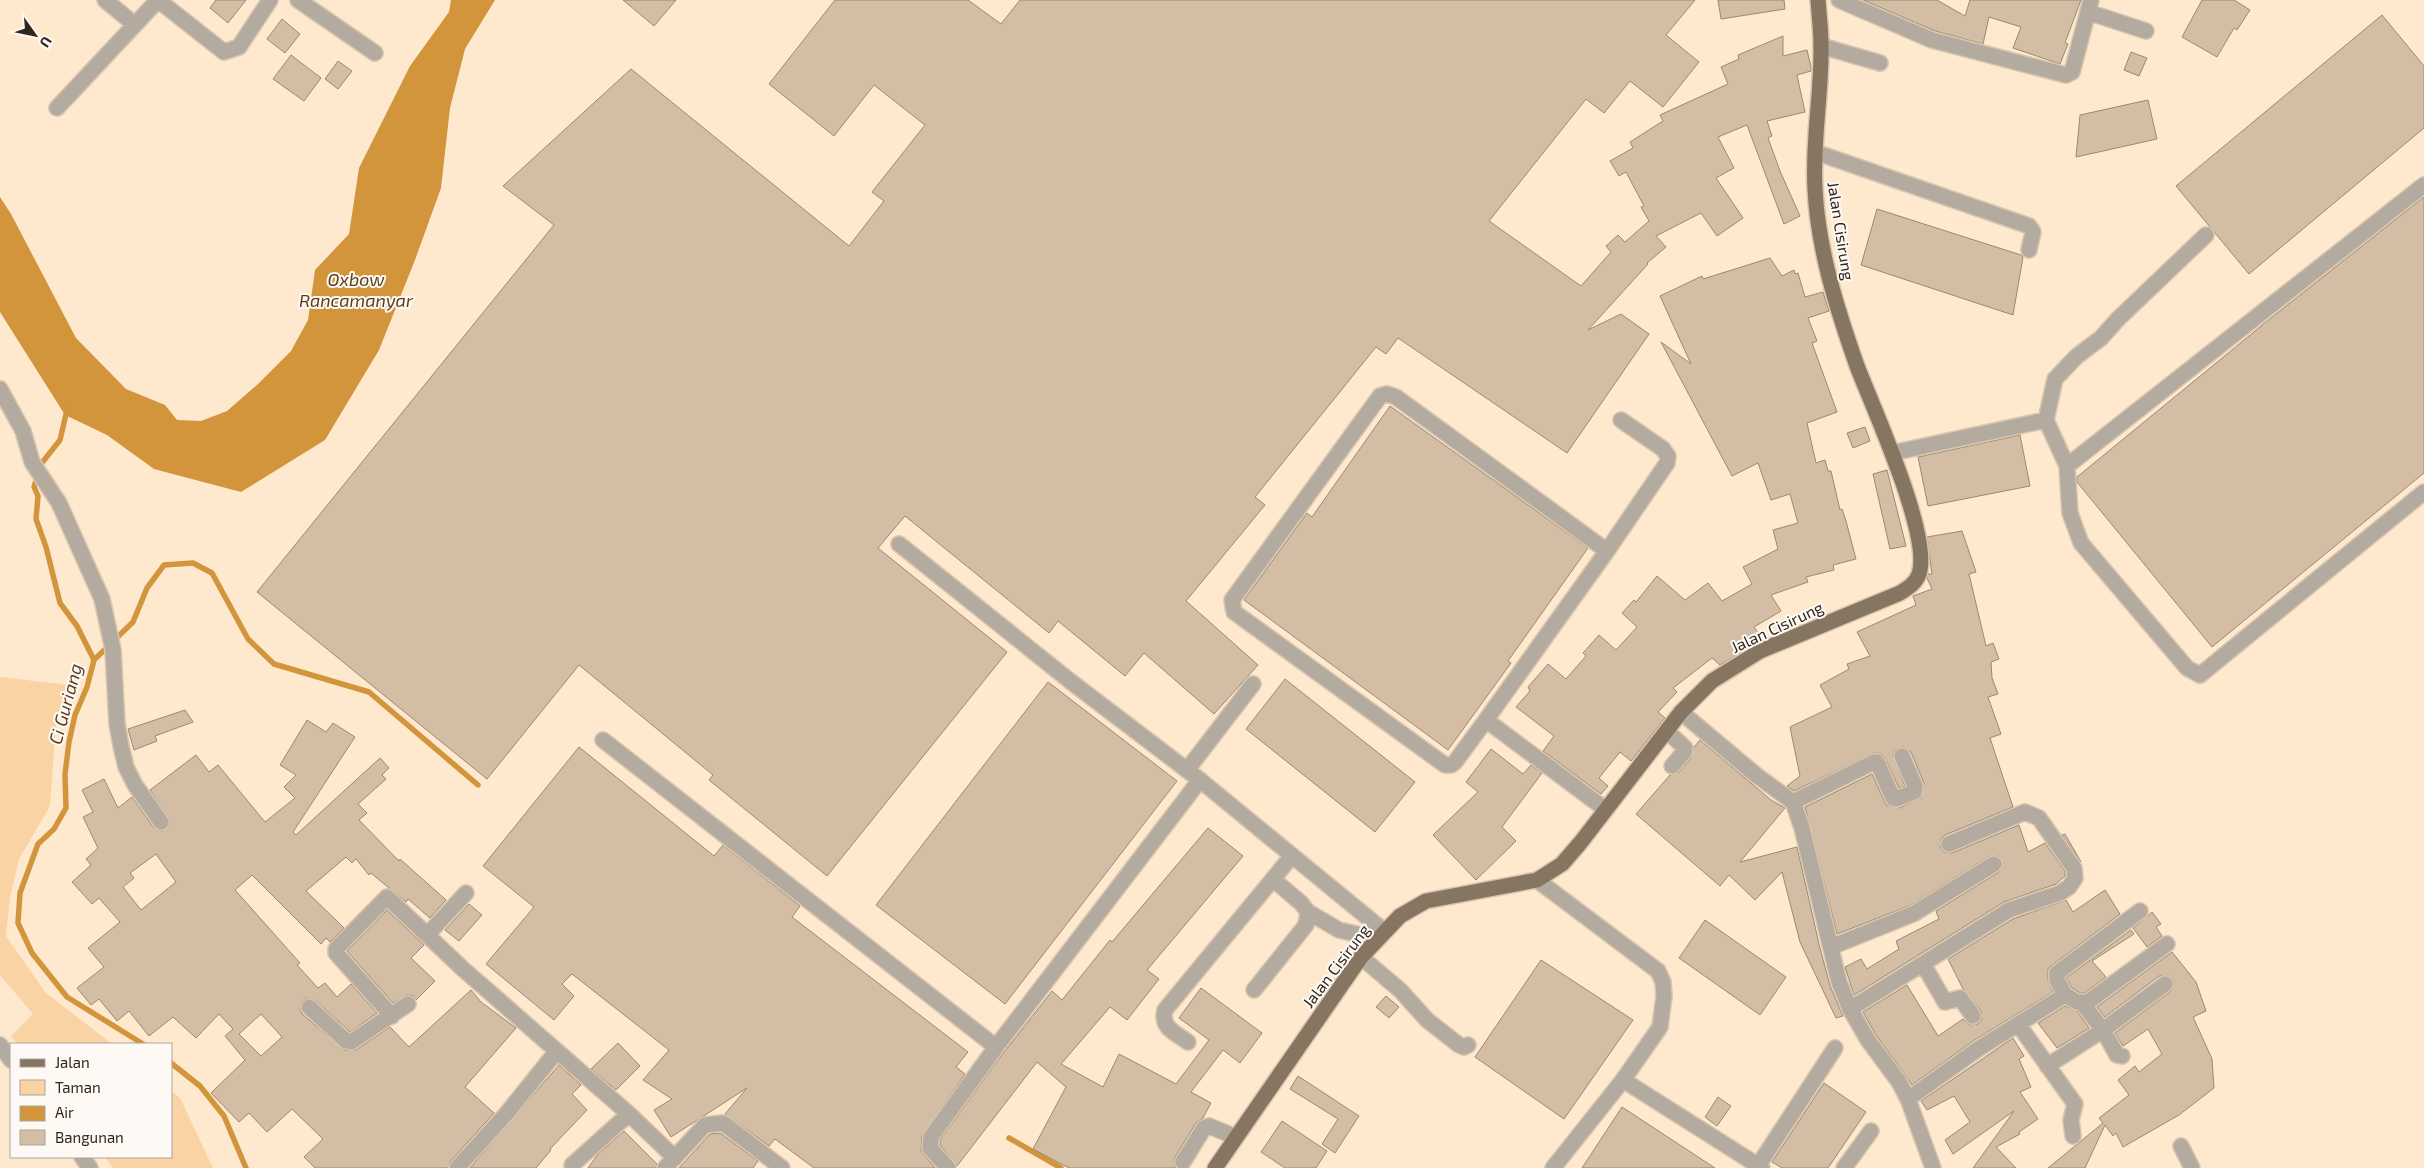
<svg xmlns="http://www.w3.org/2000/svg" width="2424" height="1168" font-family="'Exo 2',sans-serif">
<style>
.green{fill:#f9d3a3}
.water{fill:#d2953c}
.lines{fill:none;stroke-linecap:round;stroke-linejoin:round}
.stream{stroke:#d2953c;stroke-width:5.5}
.building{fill:#d3bea5;stroke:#9c8871;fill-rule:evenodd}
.minor-casing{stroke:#d9c6af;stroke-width:18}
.major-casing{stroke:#d9c6af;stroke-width:18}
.minor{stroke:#b4aba0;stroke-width:15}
.major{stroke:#857561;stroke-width:15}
.labels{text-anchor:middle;stroke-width:4;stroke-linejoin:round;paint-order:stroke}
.street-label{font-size:16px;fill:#2f271e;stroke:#fef9f4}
.water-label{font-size:18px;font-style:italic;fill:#593f1b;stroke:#fef9f4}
</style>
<rect width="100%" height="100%" fill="#fee9cf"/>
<path class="green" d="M0,677L69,685L56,723L50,806L19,859L10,897L6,936L45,992L112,1044H17L11,1036L33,1014L0,975Z
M171,1091L180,1098L213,1168H113L105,1157H171Z"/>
<path class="water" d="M451,0H495L465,49L450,108L441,188L415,260L379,350L325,440L241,492L154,469L107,435L65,415L0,312V197L11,214L76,338L126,389L165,405L177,420L201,421L227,411L258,384L291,351L308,320L315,270L349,234L359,168L410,66L449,12Z"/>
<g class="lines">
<path class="stream" d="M67,410L60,440L41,464L34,487L38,496L36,519L46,547L60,603L77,626L94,660L87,687L75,715L69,742L65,774L66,808L54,829L38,844L20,893L18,923L32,953L67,997L143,1044
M94,660L133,622L147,588L164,565L193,563L212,573L248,639L274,664L369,692L478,785
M171,1063L200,1086L224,1116L246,1168
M1009,1138L1061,1168"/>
</g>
<path class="building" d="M216,0H246L228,23L210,8Z
M623,0H676L654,26Z
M835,0H968L1001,24L1020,0H1695L1666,35L1699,62L1663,107L1630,81L1604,113L1586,99L1489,221L1581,286L1611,252L1606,246L1618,235L1625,242L1649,221L1641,207L1644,206L1626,172L1619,176L1610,161L1633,148L1630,142L1663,121L1660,115L1728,84L1721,67L1739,59L1738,55L1783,36V56L1807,50L1811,67V71L1797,75L1805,112L1767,121L1772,136L1768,138L1780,171L1800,216L1784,224L1747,125L1718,137L1734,168L1716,178L1743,218L1717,236L1701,213L1656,236L1666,247L1647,263L1648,264L1588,330L1621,314L1649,334L1567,453L1398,338L1386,354L1376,347L1255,497L1265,505L1186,601L1258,665L1214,714L1144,653L1125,676L1058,621L1049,633L905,516L878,548L1007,652L827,876L709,780L713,775L579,665L487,779L257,592L554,225L503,186L631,69L849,246L884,201L872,192L925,125L874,85L834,136L769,84Z
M1718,0H1784L1785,9L1721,19Z
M1863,0H1937L1965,16L1970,0H2081L2065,43L2068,44L2060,64L2013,48L2021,27L1989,17L1983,44L1935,31Z
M2202,0H2234L2250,10L2237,30L2234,28L2217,57L2182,37Z
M2382,15L2424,66V128L2249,274L2176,186Z
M282,19L300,34L285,53L267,39Z
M2131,52L2147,58L2139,76L2124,70Z
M291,55L321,78L304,101L273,79Z
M338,61L352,71L338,89L325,79Z
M2148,100L2157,139L2076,157L2080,115Z
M2424,197V473L2212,647L2077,482V477L2266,322Z
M1877,209L2021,255L2023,257L2013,315L1861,265Z
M1770,258L1782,276L1794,270L1795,274L1798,273L1805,297L1823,292L1829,311L1808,318L1817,341L1812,343L1837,412L1807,423L1816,463L1825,460L1828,471H1831L1840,510L1842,509L1846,521L1856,559L1833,565L1834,570L1806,577L1808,582L1771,595L1781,611L1754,627L1763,640L1720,665L1712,658L1673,688L1677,692L1658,712L1665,718L1631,761L1620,752L1599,778L1608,786L1601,794L1543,751L1554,736L1516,707L1530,691L1528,687L1548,664L1566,679L1586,656L1583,653L1599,635L1616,650L1637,627L1622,613L1634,600L1636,602L1657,576L1685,600L1708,583L1722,601L1752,584L1743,567L1778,549L1773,530L1798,523L1790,494L1771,500L1758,463L1732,476L1661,342L1691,364L1660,296L1702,276L1703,279Z
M1390,406L1588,548L1508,661L1511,663L1448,750L1244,600L1307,513L1312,517Z
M1865,427L1870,441L1853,448L1847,433Z
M2020,435L2030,486L1928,506L1918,457Z
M1887,470L1906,546L1890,549L1873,474Z
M1962,531L1976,572L1969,574L1986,646L1993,643L1999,659L1991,662L1992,678L1998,694L1988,697L2001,734L1990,738L2013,807L1945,835L1941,839L1940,847L1944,852L1952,853L2019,825L2028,852L2045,843L2065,871V876L2056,884L2004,902L1854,995L1845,967L1861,959L1867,969L1899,949L1896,941L1939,919L1936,911L1999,872L2003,863L1998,856H1990L1909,906L1837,934L1805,807L1872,774L1886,805L1899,808L1921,798L1924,783L1911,752L1903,747L1895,750L1893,755L1905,786L1899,788L1885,758L1882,754L1874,753L1794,791L1787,786L1800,776L1790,727L1832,707L1820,685L1849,669L1847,664L1870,656L1857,632L1916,605L1913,596L1932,589L1927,578L1928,574H1932L1927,537Z
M1285,679L1415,782L1375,832L1246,729Z
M1048,682L1177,781L1005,1004L876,905Z
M185,710L193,722L155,736L157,741L134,750L128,729Z
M307,720L326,732L333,723L355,737L293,832L296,835L380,758L389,768L382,775L386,779L358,804L367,813L359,820L399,861L400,859L446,900L430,918L408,899L406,902L371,873L369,875L356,859L352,863L346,857L306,891L344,928L330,942L326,938L321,944L252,875L235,890L300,963L297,965L318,988L325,983L337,997L351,984L377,1013L350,1032L315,1000L307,998L302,1001L300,1009L302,1014L344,1050H356L390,1027L409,1047L471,990L481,1002L516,1028L465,1087L494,1113L450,1162L448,1168H315L304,1157L323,1139L292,1109L267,1132L249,1113L239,1122L211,1093L245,1060L225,1036L233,1029L219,1014L196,1038L173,1017L149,1036L129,1011L117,1021L99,999L91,1005L77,988L104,967L88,948L120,922L99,898L92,904L72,882L91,865L86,859L98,848L83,817L93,812L82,790L104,779L118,808L132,797L153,827L162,831L169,826L170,821L150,790L196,755L209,772L218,765L265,822L295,798L284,787L296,775L280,765ZM156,854L176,882L141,910L123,887L134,878L130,873ZM261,1014L282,1037L261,1056L239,1034Z
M1700,740L1771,800L1785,808L1740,862L1797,847L1819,944L1830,986L1843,1016L1836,1018L1800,942L1782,872L1755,900L1729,875L1720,886L1636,814L1670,775L1679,772L1691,758L1694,747Z
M579,747L714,856L723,845L800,906L792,917L968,1052L956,1067L965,1074L922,1136L921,1151L935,1168H814L775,1139L769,1146L725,1114L747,1088L671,1137L654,1110L672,1099L643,1080L669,1050L572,974L562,984L574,996L554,1020L486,964L534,907L483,866Z
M1491,749L1523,774L1531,765L1542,773L1502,827L1516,841L1476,880L1433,835L1478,792L1466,782Z
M1208,828L1243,856L1147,970L1159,979L1127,1020L1110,1007L1061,1064L1103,1087L1119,1054L1176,1084L1209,1040L1179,1018L1201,988L1262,1033L1240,1063L1223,1050L1191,1092L1211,1103L1203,1118L1196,1123L1175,1157L1174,1162L1176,1168H1069L1033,1149L1066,1087L1037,1062L957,1166L940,1145V1140L997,1061L1052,991L1062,1000L1110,940L1112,942Z
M2065,834L2081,862L2062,835Z
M2105,890L2120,914L2051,966L2048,969V980L2053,992L1973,1041L1912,1085L1876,1035L1863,1012L1907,985L1938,1036L1963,1019L1970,1025L1978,1024L1982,1019L1981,1011L1963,989L1948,959L2013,919L2066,900L2073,912Z
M469,904L482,915L459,941L445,930Z
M387,910L424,945L411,958L435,981L416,1000L413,996L407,995L393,1003L347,951Z
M2152,912L2161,924L2156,927L2162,936L2147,947L2133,928Z
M1705,920L1786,977L1760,1015L1679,958Z
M2131,930L2134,934L2092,961L2106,977L2085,993H2080L2072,988L2066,978Z
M2172,952L2196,982L2206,1011L2193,1017L2212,1059L2214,1088L2179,1115L2123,1147L2116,1133L2113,1136L2105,1125L2085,1168H2048L2103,1123L2099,1118L2129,1095L2118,1080L2135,1066L2139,1072L2162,1054L2148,1029L2123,1046L2115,1033L2171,991L2174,982L2169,976H2159L2105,1017L2097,1007Z
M1541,960L1633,1020L1564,1119L1475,1057Z
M1386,996L1399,1007L1389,1018L1376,1007Z
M2065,1006L2077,1011L2089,1028L2057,1048L2038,1023Z
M2013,1038L2024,1056L2019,1059L2031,1087L2020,1092L2038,1119L2019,1132L2020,1134L1996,1147L2016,1168H1973L2014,1111L1953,1154L1945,1140L1970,1122L1954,1096L1927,1110L1921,1101Z
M618,1043L640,1066L616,1090L591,1069Z
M559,1065L581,1085L572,1094L587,1110L550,1149L551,1150L536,1168H470Z
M1298,1076L1359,1116L1335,1153L1322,1144L1338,1119L1290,1089Z
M1824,1083L1866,1112L1828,1168H1782L1772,1162Z
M1718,1097L1731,1106L1717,1126L1705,1117Z
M1622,1107L1715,1168H1582Z
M1282,1121L1327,1151L1316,1168H1285L1261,1152Z
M624,1131L657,1164L656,1168H588L598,1154Z
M720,1133L758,1161L753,1168H679L710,1134Z"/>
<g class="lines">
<defs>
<path id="minor" d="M105,0L134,24
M298,0L375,53
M1839,0L1932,40L2066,75L2072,72L2091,0
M2088,12L2146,31
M1821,46L1880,63
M57,108L158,0L224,52L239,47L270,0
M1815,152L2029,226L2033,232L2029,250
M2424,185L2067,466L2070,513L2081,543L2187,668L2200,675L2424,492
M0,389L23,431L32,462L59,503L102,599L113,650L117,724L121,746L126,767L135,785L161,822
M2046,420L2055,379L2077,356L2101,338L2118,319L2206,235
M1892,453L2046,420L2067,466
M899,544L1070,681L1200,780L1384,931
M1681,712L1756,775L1793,802L1802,828L1839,982L1850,1009L1868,1040L1899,1082L1908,1099L1933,1168
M1486,720L1455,762L1451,765H1445L1234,612L1232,600L1380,396L1387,394L1396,397L1607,551
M1667,731L1685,748L1684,752L1672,766
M603,740L996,1047
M1187,770L1253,684
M1793,802L1874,762H1877L1893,798L1896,799L1914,792L1915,786L1902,756
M1605,809L1486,720L1607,551L1667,463L1668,456L1663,449L1621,420
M1537,880L1658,971L1663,982L1664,996L1660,1027L1623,1080L1553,1168
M1308,912L1339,930L1378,939
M428,934L466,893
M1831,947L1913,914L1994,864
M1361,957L1401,991L1427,1020L1459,1045L1464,1047L1468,1045
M1923,964L1945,1002L1960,998L1973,1016
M1254,990L1306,925L1308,912L1301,903L1274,880
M2065,995L2077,1002H2088L2167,944
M2083,1004L2103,1030L2165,984
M309,1007L346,1041L351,1042L408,1004
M1850,1009L2009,910L2060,893L2069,887L2075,878L2074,868L2039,818L2025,812L1949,844
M392,1016L336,953V949L387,897L463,969L629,1114L675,1158
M2018,1024L2075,1104L2071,1120L2073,1136
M1188,1042C1176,1033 1160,1028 1165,1010L1291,857
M0,1045L11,1060
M2047,1066L2103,1030L2117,1055L2122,1056
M1623,1080L1762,1168
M1908,1099L1978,1049L2065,995L2057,980V973L2140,911
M2181,1146L2192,1168
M82,1157L90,1168
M1183,1162L1204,1128L1209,1126L1236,1137
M572,1165L629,1114
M1758,1166L1835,1048
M457,1168L507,1113L557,1051
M665,1168L705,1125L723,1123L782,1168
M948,1168L930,1148L931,1137L996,1047L1200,780
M1844,1168L1871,1131"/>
<path id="major" d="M1215,1168L1361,957L1400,916L1426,901L1537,880L1562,864L1581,842L1681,712L1712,681L1760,651L1900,593C1908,588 1916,583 1919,574C1932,536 1873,408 1857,366C1837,309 1818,250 1815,189C1812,141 1822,93 1821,45C1821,30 1819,15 1818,0"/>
</defs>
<use href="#minor" class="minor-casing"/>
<use href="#major" class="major-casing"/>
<use href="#minor" class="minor"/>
<use href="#major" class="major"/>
</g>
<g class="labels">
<g class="street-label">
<text transform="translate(1841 231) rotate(81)" y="6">Jalan Cisirung</text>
<text transform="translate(1777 627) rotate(-25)" y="6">Jalan Cisirung</text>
<text transform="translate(1336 966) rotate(-53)" y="6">Jalan Cisirung</text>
</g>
<g class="water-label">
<text x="356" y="286">Oxbow<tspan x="356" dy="21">Rancamanyar</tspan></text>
<text transform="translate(66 704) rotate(-75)" y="6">Ci Guriang</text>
</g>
</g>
<rect x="10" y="1043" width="162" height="115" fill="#fef9f4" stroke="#aba59e"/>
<rect x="20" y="1059" width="25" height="8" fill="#857561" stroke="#aba59e"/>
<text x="55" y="1068" font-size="15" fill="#2f271e">Jalan</text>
<rect x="20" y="1080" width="25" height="15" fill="#f9d3a3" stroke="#aba59e"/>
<text x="55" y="1093" font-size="15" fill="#2f271e">Taman</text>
<rect x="20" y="1106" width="25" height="15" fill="#d2953c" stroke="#aba59e"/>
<text x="55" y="1118" font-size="15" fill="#2f271e">Air</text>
<rect x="20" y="1130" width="25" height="15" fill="#d3bea5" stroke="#aba59e"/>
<text x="55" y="1143" font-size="15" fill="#2f271e">Bangunan</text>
<g transform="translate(35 35) rotate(123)" stroke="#fef9f4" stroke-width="4" paint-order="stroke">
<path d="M0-4L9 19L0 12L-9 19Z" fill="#2f271e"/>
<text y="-8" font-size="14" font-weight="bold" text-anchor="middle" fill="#2f271e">U</text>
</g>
</svg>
